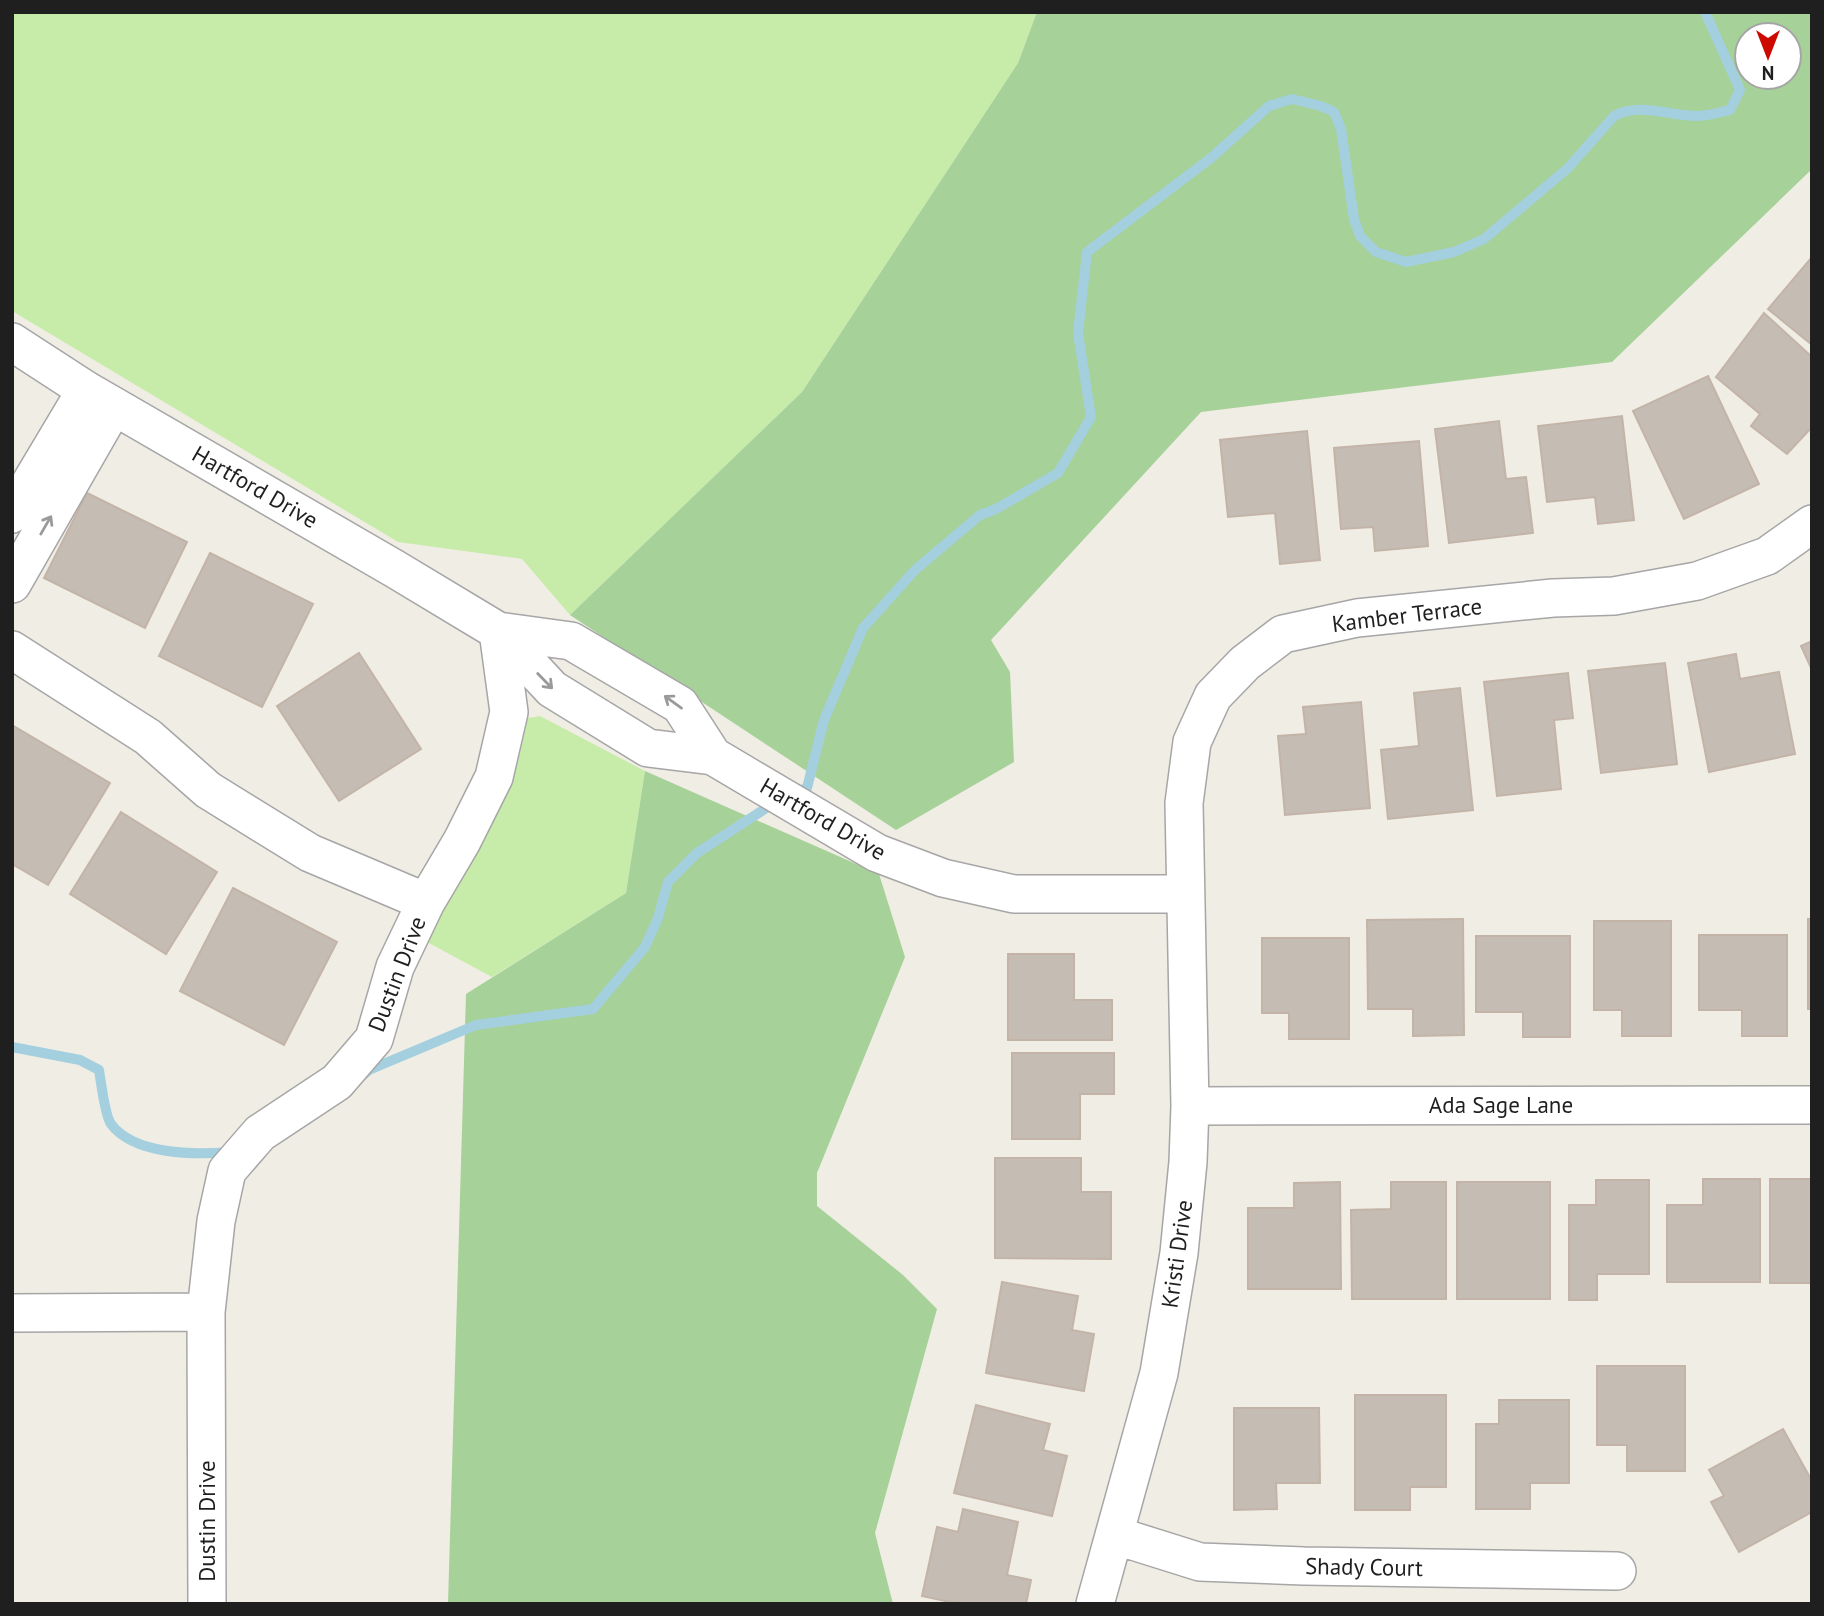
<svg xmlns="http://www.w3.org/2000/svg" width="1824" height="1616" font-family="'PT Sans',sans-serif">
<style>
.grass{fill:#c7eca9}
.forest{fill:#a6d198;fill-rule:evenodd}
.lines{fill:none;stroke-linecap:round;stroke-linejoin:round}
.stream{stroke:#a4cfdf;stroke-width:10}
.building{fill:#c5bcb4;stroke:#c3b4a7;stroke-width:2}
.minor-casing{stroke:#a6a6a6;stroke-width:40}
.minor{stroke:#fff;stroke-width:37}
.oneway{stroke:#9a9a9a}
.labels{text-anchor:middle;stroke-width:7;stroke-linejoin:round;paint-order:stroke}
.street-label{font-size:23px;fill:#1f1f1f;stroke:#fff}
</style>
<rect width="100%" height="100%" fill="#f0ede5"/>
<path class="grass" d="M12,12H1037L1018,63L802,392L570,615L522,559L398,542L12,311Z
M540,716L645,771L626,893L492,977L427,942L517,766L528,718Z"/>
<path class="forest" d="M1037,12H1812V169L1612,362L1201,412L991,640L1010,672L1014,762L896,830L570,615L802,392L1018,63ZM1747,35H1789V77H1747Z
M645,771L879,874L905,957L817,1173V1206L903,1275L937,1309L875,1533L893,1604H448L466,994L626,893Z"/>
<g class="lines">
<path class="stream" d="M792,794L807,788L824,720L863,628L915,570L980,515L996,509L1058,473L1091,417L1078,333L1087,252L1211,158L1269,106L1292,99L1321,106L1334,112L1341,129L1354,219L1360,236L1376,252L1406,262L1454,252L1484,239L1568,168L1614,116C1640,102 1669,116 1697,116C1708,116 1720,112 1730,110L1740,90L1705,12
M12,1047L80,1060L99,1070C101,1082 105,1116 111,1124C134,1155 195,1155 230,1152
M362,1076L369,1070L476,1025L593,1009L645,947L658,918L668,882L697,853L777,801"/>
</g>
<path class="building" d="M1812,257V345L1768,309Z
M1764,313L1812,357V427L1787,454L1751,426L1760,414L1716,377Z
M1708,376L1759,484L1684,519L1633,411Z
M1622,416L1634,520L1598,524L1595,497L1547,502L1538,426Z
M1499,421L1506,479L1526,477L1533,533L1449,543L1435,429Z
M1307,431L1320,560L1280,564L1275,513L1228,517L1220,440Z
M1419,441L1428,546L1375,551L1373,527L1341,529L1334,448Z
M87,493L187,542L145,628L44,578Z
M210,553L313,604L262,707L159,656Z
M1812,641V670L1801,646Z
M359,653L421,749L339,801L277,706Z
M1736,654L1740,679L1779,672L1795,754L1709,772L1688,663Z
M1665,663L1677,764L1601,773L1588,671Z
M1568,673L1573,718L1554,720L1561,789L1497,796L1484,682Z
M1460,688L1473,810L1388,819L1381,750L1419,746L1414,693Z
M1361,702L1370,808L1285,815L1278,736L1306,734L1303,707Z
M12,725L110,783L48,885L12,864Z
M121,812L217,872L166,954L70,894Z
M233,888L337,942L284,1045L180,991Z
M1463,919L1464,1035L1413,1036V1009H1368L1367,920Z
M1808,919H1812V1009H1808Z
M1594,921H1671V1036H1622V1010H1594Z
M1699,935H1787V1036H1742V1010H1699Z
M1476,936H1570V1037H1523V1012H1476Z
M1262,938H1349V1039H1289V1013H1262Z
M1008,954H1074V1000H1112V1040H1008Z
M1012,1053H1114V1094H1080V1139H1012Z
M995,1158H1081V1192H1111V1259L995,1258Z
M1703,1179H1760V1282H1667V1205H1703Z
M1770,1179H1812V1283H1770Z
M1596,1180H1649V1274H1597V1300H1569V1205H1596Z
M1340,1182L1341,1289H1248V1208H1294V1183Z
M1391,1182H1446V1299H1352L1351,1210L1391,1209Z
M1457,1182H1550V1299H1457Z
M1002,1282L1078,1296L1072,1330L1094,1334L1084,1391L986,1373Z
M1597,1366H1685V1471H1627V1445H1597Z
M1355,1395H1446V1487H1410V1510H1355Z
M1499,1400H1569V1483H1530V1509H1476V1424H1499Z
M976,1405L1050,1424L1043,1450L1067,1456L1052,1516L954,1493Z
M1234,1408H1319L1320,1483H1276L1277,1509L1234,1510Z
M1783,1429L1812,1481V1512L1739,1552L1711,1502L1724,1496L1709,1470Z
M963,1509L1018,1522L1007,1575L1031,1580L1026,1604H959L922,1596L937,1527L958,1532Z"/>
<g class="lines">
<defs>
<path id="minor" d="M12,342L86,390L395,569L498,631L552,689L648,748L713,756L877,853L943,878L1014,894H1185
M12,514L86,390
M12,584L114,406
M498,631L571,641L680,705L713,756
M12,650L148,737L208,790L310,853L426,902
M1190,1106L1812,1105
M12,1313L206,1312
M1114,1535L1200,1562L1304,1566L1617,1571
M207,1604L206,1312L216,1221L227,1171L260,1133L337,1082L374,1039L395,967L426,902L462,841L494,777L509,712L498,631
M1095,1604L1159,1373L1179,1253L1188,1162L1190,1106L1184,803L1192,742L1213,696L1245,663L1283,634L1357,618L1553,598L1614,596L1697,581L1767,556L1812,524"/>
</defs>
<use href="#minor" class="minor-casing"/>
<use href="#minor" class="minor"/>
</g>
<defs><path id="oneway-shaft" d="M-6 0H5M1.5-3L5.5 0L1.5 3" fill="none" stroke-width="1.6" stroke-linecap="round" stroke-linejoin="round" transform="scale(1.75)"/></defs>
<g class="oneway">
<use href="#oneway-shaft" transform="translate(46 525) rotate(-60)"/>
<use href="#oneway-shaft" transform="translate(545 681) rotate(46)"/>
<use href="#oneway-shaft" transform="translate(673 702) rotate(-144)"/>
</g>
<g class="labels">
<g class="street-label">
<text transform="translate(255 487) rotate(30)" y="8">Hartford Drive</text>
<text transform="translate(1407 615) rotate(-7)" y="8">Kamber Terrace</text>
<text transform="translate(823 819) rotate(30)" y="8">Hartford Drive</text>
<text transform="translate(397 974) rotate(-69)" y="8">Dustin Drive</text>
<text x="1501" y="1113">Ada Sage Lane</text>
<text transform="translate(1177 1254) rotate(-82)" y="8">Kristi Drive</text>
<text transform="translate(207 1521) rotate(-90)" y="8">Dustin Drive</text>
<text transform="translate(1364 1567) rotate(1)" y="8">Shady Court</text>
</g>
</g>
<rect width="1824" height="1616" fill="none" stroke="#1f1f1f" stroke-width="28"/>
<g transform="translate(1768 56) rotate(180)"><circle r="33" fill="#ffffff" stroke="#a5a5a5" stroke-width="2"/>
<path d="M0-5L12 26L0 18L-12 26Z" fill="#ce0a00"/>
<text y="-10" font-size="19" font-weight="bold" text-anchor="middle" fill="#1f1f1f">N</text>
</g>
</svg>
